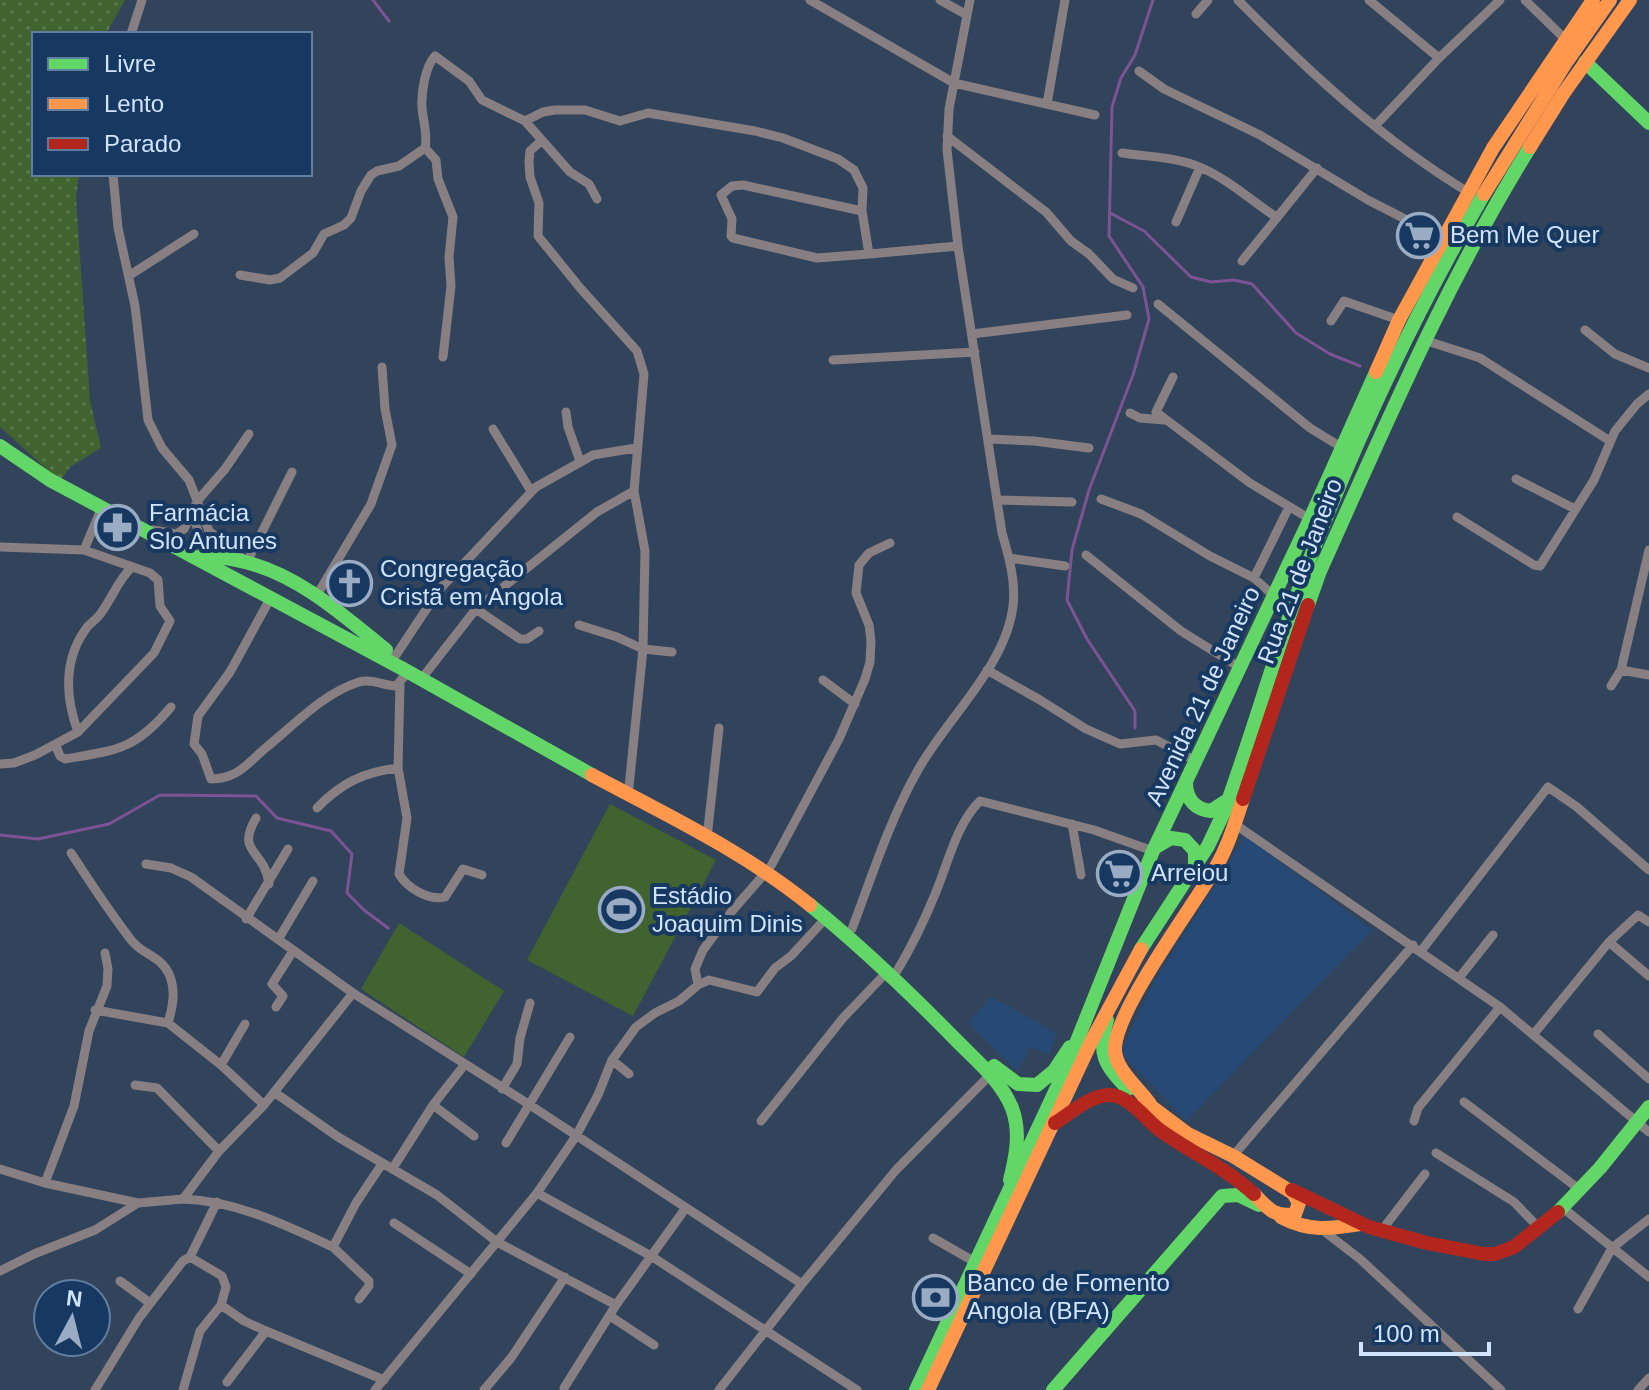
<svg xmlns="http://www.w3.org/2000/svg" width="1649" height="1390" font-family="Arial,sans-serif">
<style>
.built{fill:#264975}
.grass{fill:url(#grass-dots)}
.pitch{fill:#40632f}
.lines{fill:none;stroke-linecap:round;stroke-linejoin:round}
.stream{stroke:#7e5394;stroke-width:3}
.street{stroke:#887f82;stroke-width:9}
.fast{stroke:#63d668;stroke-width:14}
.slow{stroke:#ff974d;stroke-width:14}
.jam{stroke:#b3261e;stroke-width:14}
.labels{text-anchor:middle;stroke-width:8;stroke-linejoin:round;paint-order:stroke}
.poi-label{font-size:24px;fill:#d0e4fd;stroke:#173860;text-anchor:start}
.street-label{font-size:24px;fill:#d0e4fd;stroke:#173860}
</style>
<defs>
<pattern id="grass-dots" width="8" height="8" patternUnits="userSpaceOnUse" patternTransform="scale(2)"><rect width="8" height="8" fill="#40632f"/><path d="M2 2h.1M6 6h.1" fill="none" stroke="#5b794e" stroke-width="1.8" stroke-linecap="round"/></pattern>
</defs>
<rect width="100%" height="100%" fill="#32445b"/>
<path class="built" d="M1245,836L1372,930L1186,1121L1125,1057L1123,1047L1152,986Z
M991,997L1057,1033L1049,1055L1031,1047L1017,1071L968,1023Z"/>
<path class="grass" d="M0,0H125L106,34H34V174H79L76,198L90,400L101,448L70,467L60,481L0,427Z"/>
<path class="pitch" d="M610,804L716,860L633,1016L527,960Z
M399,923L504,991L464,1057L361,989Z"/>
<g class="lines">
<path class="stream" d="M373,0L389,21
M1110,213L1144,231L1191,277L1211,282L1234,280L1252,284L1296,333L1330,354L1360,366
M1135,728V711L1087,639L1067,600L1072,550L1089,490L1133,375L1149,319L1143,287L1109,236L1112,107L1121,78L1135,55L1153,0
M0,835L38,839L109,824L160,795L256,796L277,818L331,831L352,854L347,893L364,910L388,928"/>
<path class="street" d="M810,0L954,83L1095,115
M940,0L967,15
M1238,0C1308,71 1382,140 1468,192
M1369,0L1439,58
M1525,0L1565,39
M1196,14L1208,0
M131,34L142,0
M1139,71L1164,89L1260,135L1368,200L1442,238
M1047,104L1065,0
M525,121L543,112L555,110H585L620,121L648,113L755,131L783,138L838,159L854,170L863,188L862,211L869,254L958,246
M1375,126L1439,58L1500,0
M947,136L1046,212L1071,241L1089,254L1113,279L1133,288
M541,141L530,151L529,162L530,177L539,203L538,236L581,289L637,351L644,374L634,491L645,551L643,649L629,787
M425,148L436,160L438,179L453,217L449,257L451,286L443,357
M1122,153C1149,157 1178,157 1202,168C1229,180 1252,201 1276,217
M113,174L118,228L135,306L148,420L162,448L189,480L209,531L247,562L292,472
M862,211L743,185L732,186L721,195L732,219L731,236L733,238L817,258L869,254
M1176,222L1200,167
M1242,261L1317,168
M130,275L194,234
M240,275L270,280L280,278L313,253L324,234L344,225L351,218L361,191L371,175L377,171L399,166L425,148C428,134 423,121 422,108C421,93 425,67 435,56L469,81L482,100L525,121L570,172L589,184L597,199
M1158,304L1310,428L1341,447
M1331,321L1344,301L1399,320
M1585,330L1615,354L1649,368
M972,334L1127,315
M1424,340L1480,358L1610,441
M833,360L975,352
M1173,377L1156,412L1250,483L1310,519
M566,412L568,427L580,461
M1130,413L1140,418L1164,420
M493,429L531,491
M988,439L1034,441L1089,448
M1516,479L1575,509
M1101,499L1141,514L1210,556L1254,578L1274,596
M998,500L1072,502
M193,515L200,537L213,558
M1457,517L1534,565L1540,566L1594,480L1615,431L1637,404L1649,394
M153,530L176,534L184,529L198,500L225,469L249,434
M0,547L84,550L150,573L158,580L160,606L170,621L154,653L78,732L35,755L14,763L0,764
M84,550L102,507
M1086,555L1181,631L1239,667
M1009,558L1065,566
M1254,578L1289,507
M317,595L371,504L392,445L385,409L382,367
M270,599L230,672L198,716L194,744L202,754L211,779C239,779 248,762 268,746C296,723 324,693 359,682C371,678 384,686 396,686L408,672
M476,609L520,639H527L539,631
M579,625L617,637L643,649L672,652
M396,655L439,590L536,487L593,455L636,448
M987,670L1040,700L1086,729L1120,744L1156,740L1196,761
M1621,670L1649,675
M426,673L476,609L597,512L634,491
M823,680L855,704
M400,684L398,768L407,818L399,874C407,888 429,901 445,897L463,869L482,875
M1611,686L1621,670L1649,550
M78,732C65,697 63,658 88,626C92,622 98,618 101,613C112,598 118,580 132,567
M56,746L60,756L65,759C117,750 135,750 171,707
M317,808C341,783 364,772 398,768
M256,818C235,854 265,849 269,884
M1072,824L1081,875
M1236,825L1500,1007L1649,1132
M708,829L719,728
M71,853C91,883 110,913 132,941C143,955 161,956 169,974C176,990 173,1006 168,1023L221,1065L264,1105
M146,864L171,868L191,877L353,993L530,1105L802,1284
M771,866L839,739L865,679L870,662L871,641L869,625L856,593L859,565L869,553L890,543
M246,919L288,849
M852,929C872,876 890,819 918,770C947,718 1006,666 1013,606C1016,582 1009,557 1002,533L958,246L947,150L949,109L970,0
M279,938L313,881
M1609,942L1649,976
M1421,951L1548,787L1577,807L1649,870
M897,971C912,946 925,919 936,892C948,863 957,823 980,801L1094,830L1153,851
M1459,978L1493,935
M698,985L695,969L703,950L732,911L766,872
M276,1007L283,996L272,984L293,951
M95,1010L168,1023
M1598,1034L1649,1079
M1533,1035L1609,942L1638,915L1649,922
M612,1060L629,1074
M221,1065L245,1024
M135,1085L157,1088L219,1151
M502,1089L517,1064L520,1038L530,1003
M274,1092L338,1137L437,1195L497,1242L616,1305
M1464,1102L1579,1189
M433,1105L474,1136
M761,1121L843,1018L886,973
M1414,1121L1418,1108L1500,1007
M506,1143L570,1037
M1436,1153L1514,1202L1540,1229
M1233,1156L1413,945
M393,1168L433,1105L465,1064
M0,1169L45,1183L138,1203L183,1199L219,1151L264,1105L353,993
M45,1183L74,1106L89,1031L107,986L108,969L105,953
M537,1193L651,1256L857,1390
M183,1199C237,1201 285,1225 333,1247L356,1203L382,1164
M1563,1208L1649,1277
M394,1223L471,1274
M1382,1230L1425,1174
M1325,1232L1360,1259L1501,1390
M933,1238L975,1262
M333,1247L369,1281V1286L359,1299
M190,1257L222,1276L226,1287L221,1305L244,1321L266,1331L384,1380
M0,1271L34,1254L95,1230L138,1203
M120,1281L150,1303
M1578,1309L1612,1248L1649,1219
M610,1316L654,1345
M227,1382L266,1331
M564,1388L616,1305L685,1209
M95,1390L139,1318L183,1261L190,1257L217,1202
M183,1390L200,1331L221,1305
M375,1390L537,1193L576,1136L598,1095L612,1060L636,1027L655,1013L679,1001L698,985L709,980L757,992L775,968L791,956L826,918
M484,1390L511,1358L565,1277
M719,1390L802,1284L896,1170L990,1075
M1638,1390L1649,1378"/>
<path class="fast" d="M1585,62L1649,123
M0,446L50,480L405,670L592,775
M202,555C216,557 231,558 245,562C299,575 344,616 386,650
M1308,605L1320,571C1385,427 1446,282 1530,147
M1186,784C1187,800 1195,809 1211,811L1228,800
M1156,847L1171,838L1185,840L1195,851V868
M810,905C862,947 911,994 958,1042C978,1062 1001,1081 1012,1108C1021,1132 1016,1156 1010,1180
M1141,949L1208,846L1224,812C1256,725 1280,635 1314,548C1362,426 1418,307 1484,194
M1107,1020C1097,1054 1105,1065 1128,1089
M994,1066L1018,1084L1037,1085L1054,1071L1070,1047
M1558,1212L1600,1168L1649,1107
M916,1390L1067,1066L1153,851L1310,519L1376,372
M1053,1390L1222,1196L1238,1195L1259,1205"/>
<path class="slow" d="M1530,147L1563,94L1630,0
M1484,194L1565,64L1610,0
M1376,372L1399,320L1493,148L1593,0
M592,775C667,815 743,851 810,905
M1144,1101L1188,1134L1233,1156L1293,1193L1299,1203L1295,1214C1275,1218 1267,1208 1254,1194
M1150,1104C1139,1088 1114,1069 1115,1048C1116,1009 1194,905 1216,867C1229,845 1235,822 1243,799
M1281,1217C1309,1232 1330,1229 1360,1224
M928,1390L1092,1040L1141,949"/>
<path class="jam" d="M1243,799L1308,605
M1055,1123C1071,1113 1090,1095 1110,1095C1130,1096 1146,1120 1161,1131C1192,1153 1226,1168 1254,1194
M1292,1190L1369,1227L1427,1243L1484,1254H1495L1514,1247L1558,1212"/>
</g>
<defs>
<symbol id="supermarket-ring" viewBox="-11 -11 22 22"><circle r="9.5" fill="#173860" stroke="#99acc4" stroke-width="1.5"/><path d="M-6-5.5h2.5l.6 2H6L4.5 2H-2.5L-4.4-4H-6ZM-1.5 3.2a1.3 1.3 0 1 0 .1 0ZM3 3.2a1.3 1.3 0 1 0 .1 0Z" fill="#99acc4"/></symbol>
<symbol id="pharmacy-ring" viewBox="-11 -11 22 22"><circle r="9.5" fill="#173860" stroke="#99acc4" stroke-width="1.5"/><path d="M-2-6h4v4h4v4h-4v4h-4v-4h-4v-4h4Z" fill="#99acc4"/></symbol>
<symbol id="church-ring" viewBox="-11 -11 22 22"><circle r="9.5" fill="#173860" stroke="#99acc4" stroke-width="1.5"/><path d="M-1.2-6h2.4v3.5h3.3v2.4h-3.3V6h-2.4V-.1h-3.3v-2.4h3.3Z" fill="#99acc4"/></symbol>
<symbol id="stadium-ring" viewBox="-11 -11 22 22"><circle r="9.5" fill="#173860" stroke="#99acc4" stroke-width="1.5"/><path d="M0-5a6.5 5 0 1 0 0 10a6.5 5 0 1 0 0-10ZM-3.5-1.8h7v3.6h-7Z" fill="#99acc4"/></symbol>
<symbol id="bank-ring" viewBox="-11 -11 22 22"><circle r="9.5" fill="#173860" stroke="#99acc4" stroke-width="1.5"/><path d="M-6-4H6V4H-6ZM0-2.3a2.3 2.3 0 1 0 0 4.6a2.3 2.3 0 1 0 0-4.6Z" fill="#99acc4"/></symbol>
</defs>
<g fill-rule="evenodd">
<use href="#supermarket-ring" x="1394" y="210" width="51" height="51"/>
<use href="#pharmacy-ring" x="92" y="502" width="51" height="51"/>
<use href="#church-ring" x="324" y="558" width="51" height="51"/>
<use href="#supermarket-ring" x="1094" y="848" width="51" height="51"/>
<use href="#stadium-ring" x="596" y="884" width="51" height="51"/>
<use href="#bank-ring" x="910" y="1272" width="51" height="51"/>
</g>
<g class="labels">
<g class="poi-label">
<text x="1450" y="243">Bem Me Quer</text>
<text x="149" y="521">Farmácia<tspan x="149" dy="28">Slo Antunes</tspan></text>
<text x="380" y="577">Congregação<tspan x="380" dy="28">Cristã em Angola</tspan></text>
<text x="1151" y="881">Arreiou</text>
<text x="652" y="904">Estádio<tspan x="652" dy="28">Joaquim Dinis</tspan></text>
<text x="967" y="1291">Banco de Fomento<tspan x="967" dy="28">Angola (BFA)</tspan></text>
</g>
<g class="street-label">
<text transform="translate(1300 571) rotate(-69)" y="8">Rua 21 de Janeiro</text>
<text transform="translate(1203 696) rotate(-65)" y="8">Avenida 21 de Janeiro</text>
</g>
</g>
<rect x="32" y="32" width="280" height="144" fill="#173860" stroke="#617d9f" stroke-width="2"/>
<rect x="48" y="58" width="40" height="12" fill="#63d668" stroke="#617d9f" stroke-width="2"/>
<text x="104" y="72" font-size="24" fill="#d0e4fd">Livre</text>
<rect x="48" y="98" width="40" height="12" fill="#ff974d" stroke="#617d9f" stroke-width="2"/>
<text x="104" y="112" font-size="24" fill="#d0e4fd">Lento</text>
<rect x="48" y="138" width="40" height="12" fill="#b3261e" stroke="#617d9f" stroke-width="2"/>
<text x="104" y="152" font-size="24" fill="#d0e4fd">Parado</text>
<g transform="translate(72 1318) rotate(7)"><circle r="38" fill="#173860" stroke="#617d9f" stroke-width="2"/>
<path d="M0-6L14 30L0 20L-14 30Z" fill="#99acc4"/>
<text y="-12" font-size="22" font-weight="bold" text-anchor="middle" fill="#d0e4fd">N</text>
</g>
<path d="M1361 1342v12h128v-12" fill="none" stroke="#d0e4fd" stroke-width="4"/>
<text x="1373" y="1342" font-size="24" fill="#d0e4fd" stroke="#173860" stroke-width="6" paint-order="stroke">100 m</text>
</svg>
